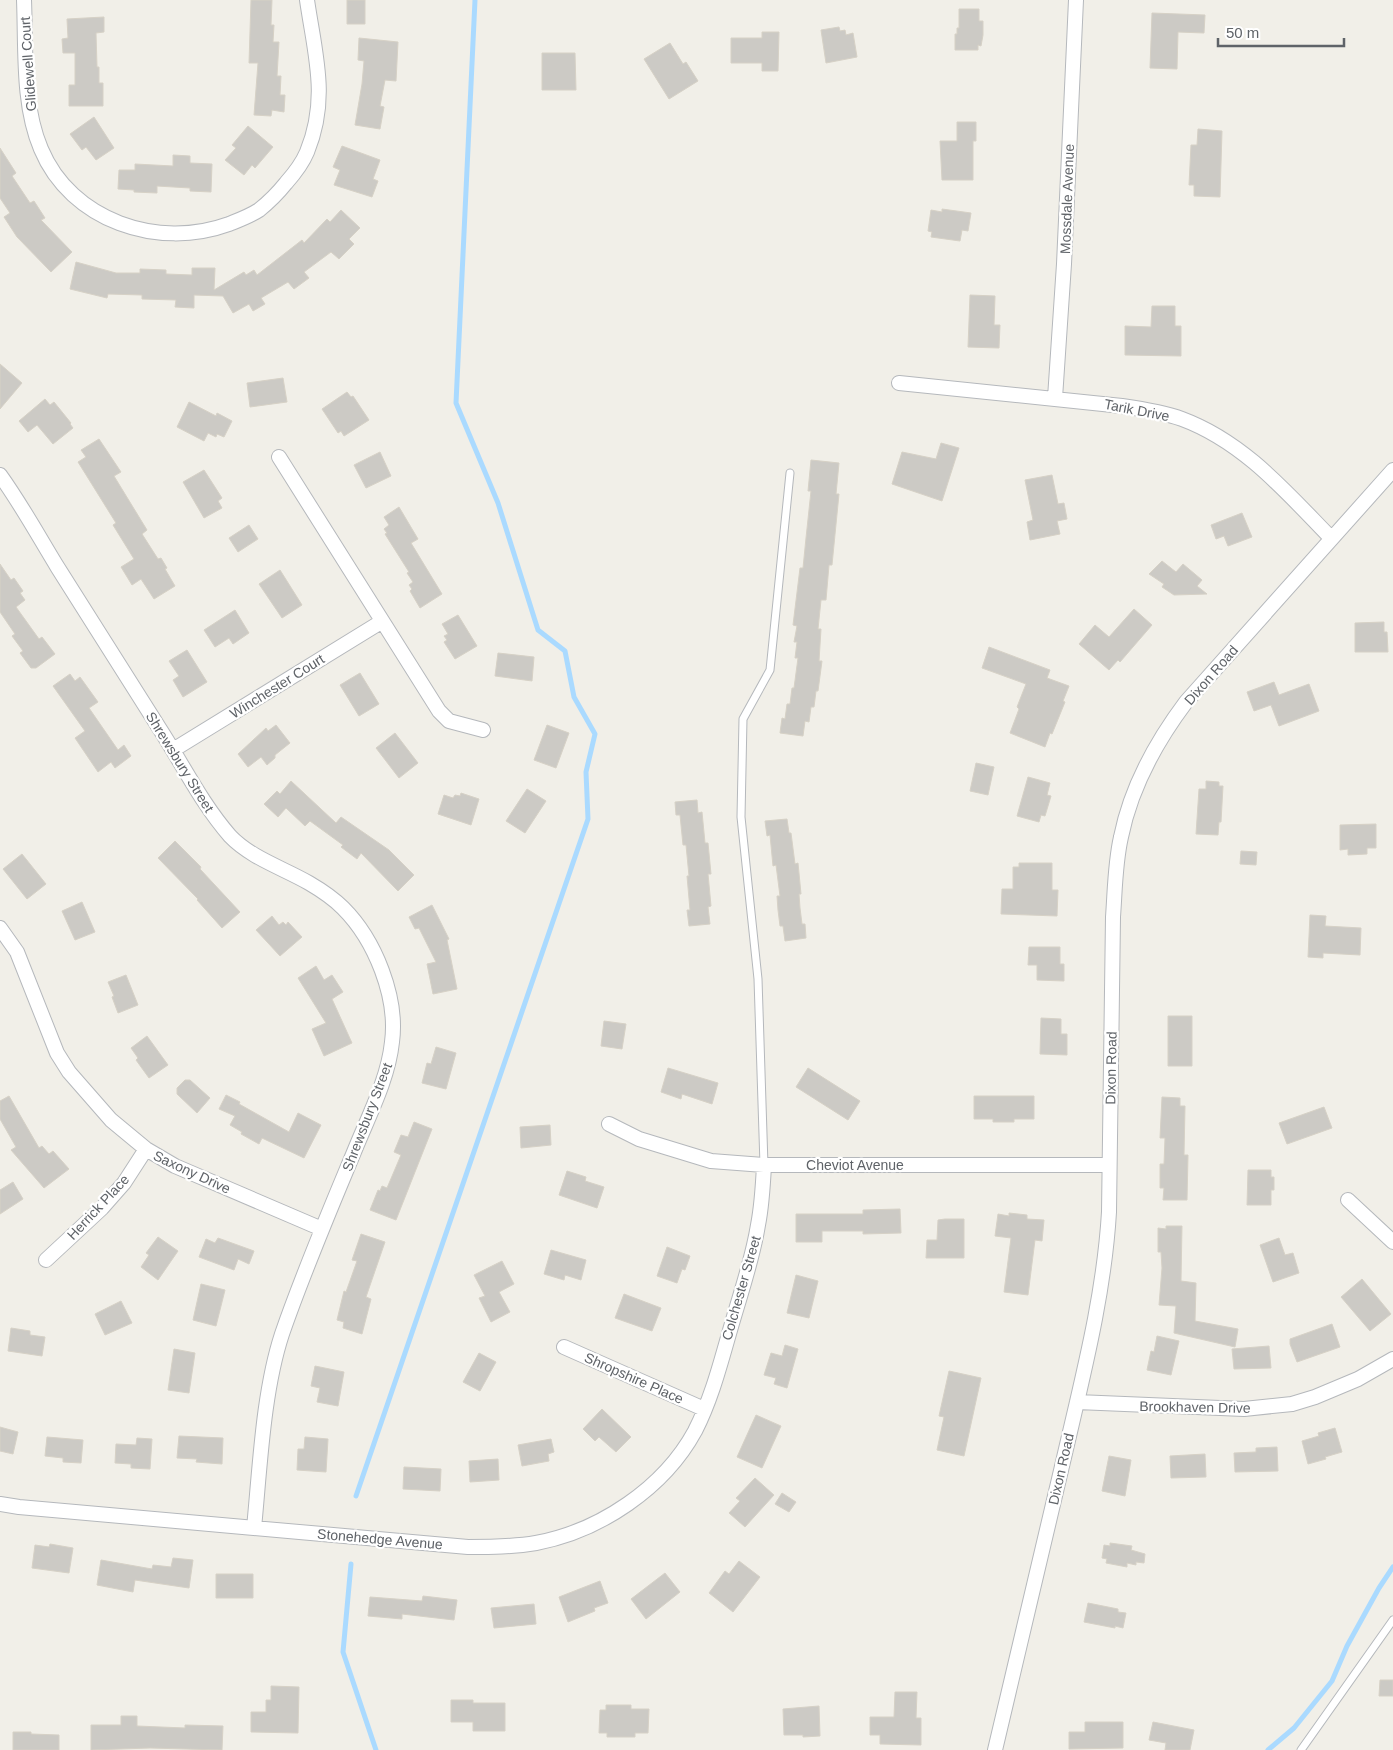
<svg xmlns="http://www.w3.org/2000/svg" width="1393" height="1750" font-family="Helvetica,sans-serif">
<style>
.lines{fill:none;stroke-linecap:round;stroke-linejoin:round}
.stream{stroke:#aadaff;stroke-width:5}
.building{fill:#cccac5;stroke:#d6d1c6}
.service-casing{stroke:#b5b8bc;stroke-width:9}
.minor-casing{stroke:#b5b8bc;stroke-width:16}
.service{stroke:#fff;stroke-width:7}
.minor{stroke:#fff;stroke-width:14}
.labels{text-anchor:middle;stroke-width:4.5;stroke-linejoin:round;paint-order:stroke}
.street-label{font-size:14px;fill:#5f6368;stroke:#fff}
</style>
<rect width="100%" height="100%" fill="#f1efe8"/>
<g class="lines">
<path class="stream" d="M356,1496L588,819L586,772L595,734L574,697L565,651L538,630L498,503L456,403L475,0
M351,1564L343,1652L376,1750
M1268,1750L1294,1728L1332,1681L1347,1646L1379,1588L1393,1567"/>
</g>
<path class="building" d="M251,0H272L271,25H274L273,42H279L277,76H281L280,95H285L284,112L272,110L271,116L254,115L258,63H249Z
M347,0H365V24H347Z
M959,9H979V21H983V35L981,46L978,45V50H955V34H957V28H959Z
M1152,13L1205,15L1204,33L1178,32L1177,69L1150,68Z
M104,17V32L96,33L97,67H99V83H103V106H69V85H75V53H63L62,39L68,38L67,19Z
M839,27L840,31L845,30L846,35L853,33L857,57L826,63L821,30Z
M762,32H779L778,71H762V63H731V38H762Z
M359,38L398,42L396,81L385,80L380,106L384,107L380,129L355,125L362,84L364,61L358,60Z
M670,43L683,64L686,62L698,81L669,99L644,59Z
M542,53H575L576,90H542Z
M94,117L114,148L96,160L86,147L82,150L70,134Z
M957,122H976V141H973V180H942L940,141H957Z
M248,126L273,147L255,168L252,165L244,175L225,160L236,148L232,145Z
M1198,129L1222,131L1220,197L1194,196V185H1189L1191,145H1197Z
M342,146L380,160L373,179L378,181L372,197L334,185L340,170L333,167Z
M0,148L16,173L12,176L30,203L34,201L45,218L41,220L72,252L51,272L17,237L4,217L10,213L0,198Z
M173,155L190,156V163L212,164L211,192L190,191V188L157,186V193L134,192V190L118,189L119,170H135V164L173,166Z
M942,209L971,213L968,231L962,230L960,241L931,237L932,232L928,231L931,210L942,212Z
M341,210L360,228L349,239L354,244L339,259L331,252L304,272L309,278L294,289L288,282L261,298L265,304L253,311L249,304L233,313L223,296L194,295V308L175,307L176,300L142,299V295L108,294L107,298L70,289L76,262L116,273H140V269L166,270V274L192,275V268H215L214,290L244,272L246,275L254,270L257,275L302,240L304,243L327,219L330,222Z
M970,295L995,296L994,325H1000L999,348L968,347Z
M1152,306H1175V326H1181V356L1125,355V326L1151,327Z
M0,364L22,383L0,409Z
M283,378L287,402L250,407L247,383Z
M347,392L351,397L353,396L369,420L344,436L341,431L338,433L322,409Z
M45,399L50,405L54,402L71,423L70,424L73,428L53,444L37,425L28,432L19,421Z
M189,402L216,416L217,413L232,421L224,437L217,434L216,437L208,433L204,441L177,427Z
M99,439L121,472L114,476L147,530L142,534L158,559L161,558L167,568L165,569L175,586L154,599L141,579L132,585L121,567L134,559L113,525L116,523L78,462L86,457L81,450Z
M941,443L959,448L942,501L892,484L902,452L936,459Z
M380,452L391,476L366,488L354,465Z
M811,460L839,463L836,494H839L832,565H829L826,600H821L818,629H821L819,661H822L818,691H816L814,707H811L809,722L805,721L803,736L780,733L782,718L785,719L787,704H790L792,688H794L798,658H795L797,642H794L797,626L793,625L800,568H803L806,538L811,491H808Z
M204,470L222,498L218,501L222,508L204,518L183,482Z
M1052,475L1058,504L1064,503L1067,519L1057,521L1060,534L1030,540L1027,522L1033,520L1025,480Z
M399,507L418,539L411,543L442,594L420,608L410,591L412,589L409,585L413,582L407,573L409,572L385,534L387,533L384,529L389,525L384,517Z
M1242,513L1252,537L1228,546L1224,536L1216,539L1211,525Z
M249,525L258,539L238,552L229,538Z
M1162,561L1176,572L1183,564L1202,580L1197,586L1207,594L1174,595L1162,587L1164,584L1149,574Z
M0,564L11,580L14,578L23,591L20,593L25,600L16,607L39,639L42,637L55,654L36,668H31L20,653L23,651L12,636L15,634L0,612Z
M280,570L302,605L282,618L259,584Z
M1134,609L1152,625L1120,662L1118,660L1109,670L1079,644L1095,625L1109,637Z
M235,610L249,633L233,644L229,638L215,647L204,630Z
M458,615L477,646L455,659L444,642L447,640L444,636L448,634L442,624Z
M1384,622V632H1387L1388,652H1355V623Z
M989,647L1050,670L1047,678L1069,686L1063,701L1065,702L1052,734L1050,733L1045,747L1010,733L1019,709L1017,707L1026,684L982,668Z
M187,650L207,682L183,697L173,680L179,676L169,661Z
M498,653L534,657L532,681L495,676Z
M360,673L379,704L359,716L340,685Z
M70,674L75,681L80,677L98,702L89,708L118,750L124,745L131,756L115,768L111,762L98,772L75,738L85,731L53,686Z
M1274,682L1279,695L1309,684L1319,711L1279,726L1271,705L1254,711L1247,692Z
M276,725L290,743L275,755V758L267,765L261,757L248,767L238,754L266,728L268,731Z
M547,725L569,733L556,768L534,760Z
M395,733L418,763L399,778L376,748Z
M976,763L994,767L988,795L970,791Z
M1028,777L1050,783L1047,795L1051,796L1045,816L1041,815L1039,822L1017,816Z
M291,781L336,823L341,817L389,850L414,875L398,891L361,853L357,859L341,847L343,845L310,821L305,826L286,808L278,817L264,804L277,791L280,794Z
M1206,781L1219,782V786H1223L1221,822H1219L1218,835L1196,834L1199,789H1206Z
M527,789L546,801L525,833L506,821Z
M461,793L479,799L471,825L438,814L444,795L453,798L455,795L460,796Z
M697,800L698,813L702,812L705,843H708L711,874H708L711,906L708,907L710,924L689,926L687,910H690L687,876H689L686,845H683L680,815H676L675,802Z
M787,819L789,833H791L795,864L798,863L801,894H799L800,908L802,924H805L806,938L785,941L783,926H780L778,910L777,896H780L776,865L773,866L770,835L767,836L765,821Z
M1376,824V848H1367V854L1348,855V849L1340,850V825Z
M175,841L201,867L200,869L240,912L222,928L197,900L198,899L158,858Z
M1241,851L1257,852L1256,865L1240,864Z
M22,854L46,884L27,899L3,869Z
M1019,863H1052V890H1058L1057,916L1001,914L1002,889H1013V867H1019Z
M82,902L95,932L75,940L62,911Z
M432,905L449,939L447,940L457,989L433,994L427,964L436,962L419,928L415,929L409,917Z
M1310,915L1326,916L1325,926L1361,928L1360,955L1323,953V958L1308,957Z
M272,916L279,925L283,922L286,925L288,922L302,937L280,956L256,930Z
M1029,947H1060V964H1064V981L1037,980V965H1028Z
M316,966L324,980L332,975L343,992L332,999L352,1043L324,1056L312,1029L326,1023L298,978Z
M126,975L138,1005L118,1013L112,997L114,996L108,982Z
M1168,1016H1192V1066H1168Z
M1041,1018L1061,1019V1034H1067V1055L1040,1054Z
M604,1021L626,1024L622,1049L601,1046Z
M147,1036L168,1065L149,1078L136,1060L138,1058L131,1048Z
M436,1047L456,1053L446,1089L422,1083L427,1063L431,1064Z
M668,1068L718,1083L712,1104L682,1094L681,1099L661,1092Z
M808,1068L860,1101L848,1120L796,1087Z
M185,1080H190L210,1098L197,1113L177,1094V1088Z
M226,1095L240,1102L239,1104L289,1132L298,1113L321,1125L304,1158L262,1138L259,1144L241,1134L242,1132L230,1125L235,1116L219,1109Z
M9,1096L39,1148L42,1146L49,1154L53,1151L69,1169L44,1188L11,1150L16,1147L0,1119V1101Z
M974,1096H1034V1119H1014V1122H993V1119H974Z
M1162,1097L1180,1098V1106H1185L1184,1155H1188L1187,1200H1163L1164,1188H1160V1164H1164L1165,1138H1160Z
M1324,1107L1332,1128L1287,1144L1279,1123Z
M414,1122L432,1129L396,1220L370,1210L378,1190L380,1191L382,1186L387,1188L401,1155L394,1152L401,1135L408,1137Z
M550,1125L551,1145L521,1148L520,1127Z
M1248,1170H1271V1177H1274V1190H1271V1205H1247Z
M567,1171L586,1177L585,1181L604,1187L597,1208L559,1195Z
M13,1182L23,1199L0,1214V1190Z
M900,1209L901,1233L863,1234V1231H822V1242H796V1214H863V1210Z
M1009,1213L1027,1215V1219L1044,1220L1042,1241L1035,1240L1028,1295L1004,1292L1011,1238L995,1236L998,1214L1009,1216Z
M945,1219H964V1258H926L927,1240H937L938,1220Z
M1166,1226H1182L1181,1281L1196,1283L1195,1321L1238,1329L1235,1347L1174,1333L1176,1306L1159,1305L1162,1268L1161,1252H1158V1228L1166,1229Z
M361,1234L385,1242L366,1297L371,1299L362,1334L343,1328L344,1322L337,1320L344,1291L346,1292L357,1261L352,1260Z
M158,1237L178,1251L158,1280L141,1267L149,1255L146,1253Z
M218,1238L254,1251L249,1264L238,1259L234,1270L199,1257L206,1239L215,1243Z
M1279,1238L1285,1255L1293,1253L1299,1273L1273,1282L1260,1245Z
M667,1247L690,1256L685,1270L682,1269L677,1283L657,1276Z
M551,1250L586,1260L581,1280L565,1275L564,1280L544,1274Z
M502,1261L514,1284L499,1292L510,1312L491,1322L479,1298L485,1296L474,1275Z
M796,1275L818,1281L809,1318L787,1313Z
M1362,1279L1391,1314L1370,1331L1341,1297Z
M201,1284L225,1290L216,1326L193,1320Z
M624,1294L661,1308L652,1331L615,1318Z
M121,1301L132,1323L105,1335L95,1314Z
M1332,1324L1340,1347L1297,1362L1290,1344V1339Z
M11,1328L30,1331V1335L45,1337L42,1356L8,1351Z
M1157,1336L1179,1341L1171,1375L1147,1370L1151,1351L1154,1352Z
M785,1345L798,1349L787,1388L774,1384L776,1378L764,1375L771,1353L782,1356Z
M1269,1346L1271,1368L1234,1369L1232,1349Z
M174,1349L195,1353L189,1393L168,1390Z
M479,1353L496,1362L480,1391L463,1382Z
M315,1366L344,1372L338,1406L317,1402L320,1388L311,1386Z
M949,1371L981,1378L964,1456L937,1450L944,1417L939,1416Z
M602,1409L631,1437L616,1452L599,1437L595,1441L583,1429Z
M756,1415L781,1426L762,1468L737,1457Z
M0,1427L18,1432L13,1454L0,1451Z
M1335,1428L1342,1452L1325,1457L1326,1459L1308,1464L1302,1441L1319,1436L1318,1433Z
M179,1436L223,1438L222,1464L196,1462L197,1459L177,1458Z
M47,1437L83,1440L81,1463L63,1462V1458L45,1456Z
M305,1437L328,1439L326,1472L297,1470L298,1449H304Z
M137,1438L152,1439L150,1469L131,1468V1464L115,1463L116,1444L136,1445Z
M551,1439L554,1452L548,1454L549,1461L522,1466L518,1445Z
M1277,1447L1278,1471L1235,1472L1234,1453L1256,1452V1448Z
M1205,1454L1206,1477L1171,1478L1170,1456Z
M1109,1456L1131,1460L1125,1496L1102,1491Z
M498,1459L499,1480L470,1482L469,1461Z
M404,1467L441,1469L440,1491L403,1489Z
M755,1478L774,1495L745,1527L729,1513L740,1501L736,1498Z
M782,1493L796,1502L789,1512L775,1504Z
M1110,1543L1132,1546L1131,1550L1145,1554L1144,1563L1136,1562V1565L1127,1563V1567L1106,1563L1107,1559L1102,1558L1104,1545L1110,1546Z
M50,1544L73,1548L69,1573L32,1568L35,1545L49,1547Z
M173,1558L193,1560L189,1588L135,1580L133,1592L97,1585L101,1560L152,1569L153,1565L171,1567Z
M739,1561L760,1577L733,1612L709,1593L725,1571L729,1574Z
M665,1573L680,1592L646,1619L631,1599Z
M216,1574H253V1598H216Z
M600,1581L608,1603L594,1608L595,1611L568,1622L559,1597Z
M423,1596L457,1600L454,1620L402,1614V1619L368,1616L370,1597L422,1601Z
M1088,1603L1118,1609V1612L1126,1613L1123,1628L1115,1626V1628L1084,1622Z
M534,1604L536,1624L494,1628L491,1608Z
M1380,1680H1393V1696H1379Z
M271,1686L299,1687L298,1733L251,1732V1712H266V1700H271Z
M895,1692H917L916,1718H921V1745L880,1744V1735H870V1717H894Z
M451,1700H473V1703H505V1731H473V1722H451Z
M606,1705H631V1709H649L648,1733H635V1737H607V1733H599L600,1710H606Z
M819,1706L820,1736L803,1737V1735H784L783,1709Z
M121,1716H137V1726L185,1728V1725L223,1726L222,1750L150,1748L91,1750V1725H121Z
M1085,1722H1123V1748L1069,1749V1732H1085Z
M1153,1722L1194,1730L1190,1750H1165L1166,1743L1149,1740Z
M13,1732H31V1734L59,1735V1750H13Z"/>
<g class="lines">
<defs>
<path id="service" d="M764,1165L758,979L741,817L743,719L770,670L790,473
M1301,1750L1393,1620"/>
<path id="minor" d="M24,0C26,48 22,105 41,149C71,221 158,250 229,224C239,220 250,216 259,210C269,202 278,193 286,183C294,174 302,164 307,152C329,98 315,55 307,0
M899,383L1122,406C1143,409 1163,412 1182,419C1244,442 1287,493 1331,538
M1055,398L1064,264L1076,0
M279,457L439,711L449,721L483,730
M0,475C21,504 39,537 58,568C93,624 128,679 163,734C185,769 203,805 230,836C251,858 283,868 309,883C321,890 333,898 343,908C375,940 398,997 392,1042C388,1080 368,1117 354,1152C329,1212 303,1273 282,1334C263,1392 260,1467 254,1528
M173,750L381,622
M0,928L17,952L57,1053L69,1072L111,1120L146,1149L175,1166L322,1229
M609,1124L639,1139L711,1161L764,1165H1109
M1348,1200L1393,1242
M46,1260L102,1208L124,1183L146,1149
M564,1347L704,1409
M1077,1402L1244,1409L1292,1404L1315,1397L1358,1379L1393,1359
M0,1504L19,1507L468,1547C491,1547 513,1547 536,1543C600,1531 664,1488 695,1431C713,1396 722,1357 733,1320C742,1289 753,1257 758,1225C762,1205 763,1185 764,1165
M995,1750C1018,1654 1040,1558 1063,1462C1082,1379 1104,1297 1109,1212L1113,917C1115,890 1115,863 1121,837C1131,787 1156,742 1186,702L1393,470"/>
</defs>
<use href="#service" class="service-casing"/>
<use href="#minor" class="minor-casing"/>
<use href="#service" class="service"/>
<use href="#minor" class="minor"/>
</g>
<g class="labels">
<g class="street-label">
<text transform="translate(28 64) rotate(-94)" y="5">Glidewell Court</text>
<text transform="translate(1067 199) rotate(-88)" y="5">Mossdale Avenue</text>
<text transform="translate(1137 410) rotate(11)" y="5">Tarik Drive</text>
<text transform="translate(1211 675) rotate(-49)" y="5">Dixon Road</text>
<text transform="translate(277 686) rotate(-32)" y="5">Winchester Court</text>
<text transform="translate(180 762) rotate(58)" y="5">Shrewsbury Street</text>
<text transform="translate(1111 1068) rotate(-89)" y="5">Dixon Road</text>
<text transform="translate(367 1117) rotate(-69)" y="5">Shrewsbury Street</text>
<text x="855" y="1170">Cheviot Avenue</text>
<text transform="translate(192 1172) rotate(25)" y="5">Saxony Drive</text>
<text transform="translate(98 1207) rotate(-47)" y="5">Herrick Place</text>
<text transform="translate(741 1288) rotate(-74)" y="5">Colchester Street</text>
<text transform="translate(634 1378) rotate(24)" y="5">Shropshire Place</text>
<text transform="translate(1195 1407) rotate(1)" y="5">Brookhaven Drive</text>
<text transform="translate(1061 1469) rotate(-77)" y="5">Dixon Road</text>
<text transform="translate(380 1539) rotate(5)" y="5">Stonehedge Avenue</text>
</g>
</g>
<path d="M1218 38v8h126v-8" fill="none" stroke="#5f6368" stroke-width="2.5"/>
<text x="1226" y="38" font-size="15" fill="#5f6368" stroke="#ffffff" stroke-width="4" paint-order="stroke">50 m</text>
</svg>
